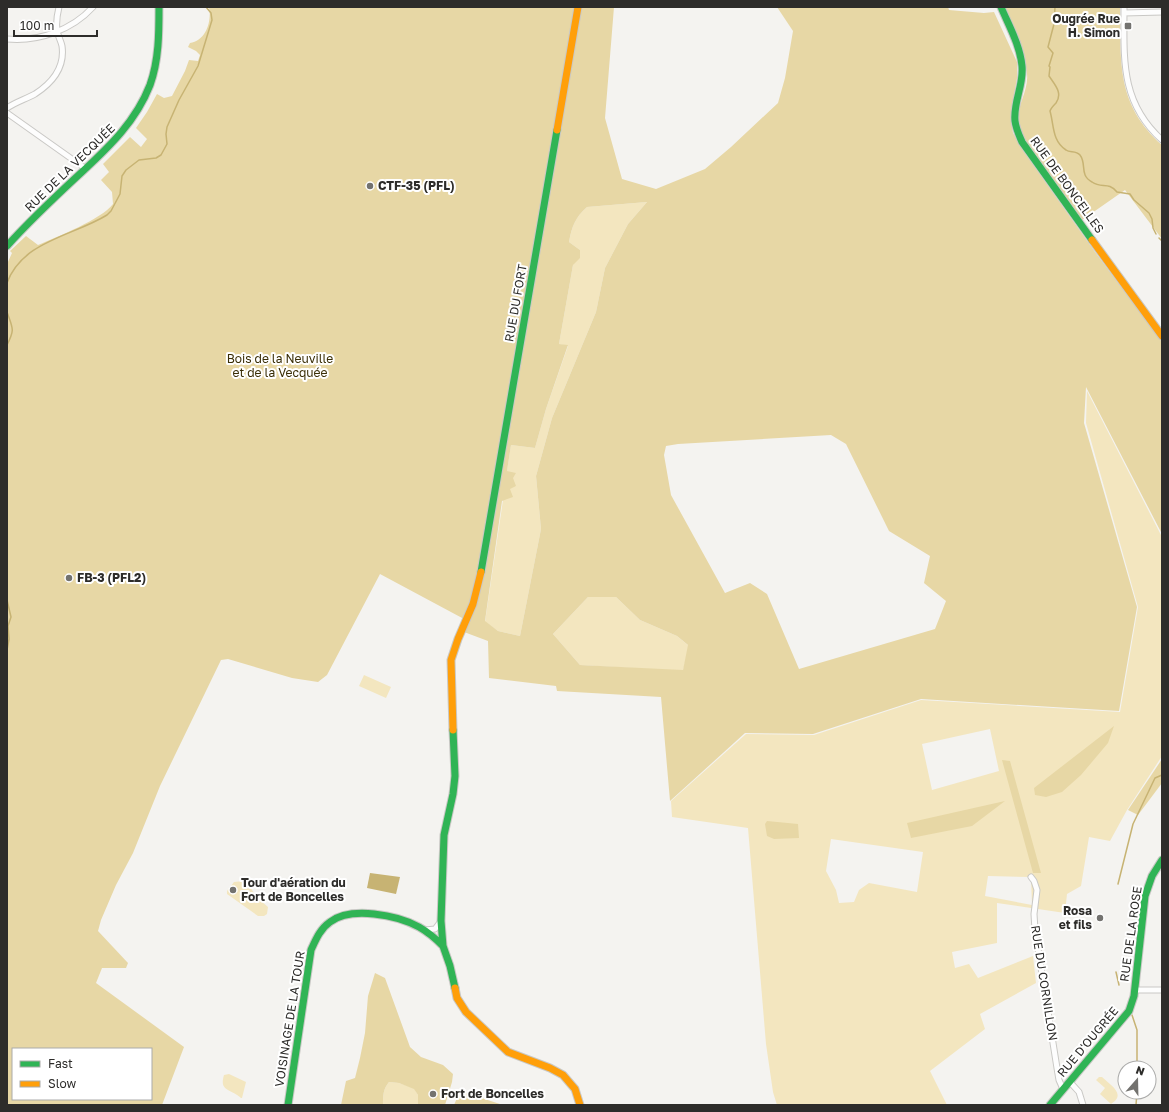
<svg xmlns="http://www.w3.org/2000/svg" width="1169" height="1112" font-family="'Golos Text',sans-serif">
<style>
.green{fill:#f3e6bf;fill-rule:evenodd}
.forest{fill:#e7d7a5;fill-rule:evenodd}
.water{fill:#c7b373}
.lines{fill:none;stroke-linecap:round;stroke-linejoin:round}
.stream{stroke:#c7b373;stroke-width:1.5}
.street-casing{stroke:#c9c8c5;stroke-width:7}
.fast-casing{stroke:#c9c8c5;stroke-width:9}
.slow-casing{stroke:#c9c8c5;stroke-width:9}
.street{stroke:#fdfdfd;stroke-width:5}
.fast{stroke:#30b455;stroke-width:7}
.slow{stroke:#ff9f0a;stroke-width:7}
.poi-dot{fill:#73726f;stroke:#fff;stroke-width:1.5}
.labels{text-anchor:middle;stroke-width:4;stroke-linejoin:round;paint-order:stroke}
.poi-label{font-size:12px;font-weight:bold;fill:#2d2c2a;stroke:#fff;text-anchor:start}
.street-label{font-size:12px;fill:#2d2c2a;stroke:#fff}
.park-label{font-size:12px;fill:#392d05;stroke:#fff}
</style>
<rect width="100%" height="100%" fill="#f4f3f0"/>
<path class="green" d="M647,202L628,224L605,268L596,312L552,418L536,476L541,529L520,636L498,631L485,622L503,500L510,489L507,471L511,445L535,448L546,409L568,346L559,344L573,265L580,250L569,242C572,226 575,218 587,207Z
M1087,391L1162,537V756L1127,810L1110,841L1089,837L1081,886L1067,894L1065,913L997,903V943L952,952L955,968L969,964L978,978L1033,956L1036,983L980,1014L985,1029L930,1071L947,1105H777L773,1092L766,1044L748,828L672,817L671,801L746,734L814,735L921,700L1120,712L1138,607L1086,423ZM990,729L999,771L932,790L922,744ZM831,839L923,852L917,892L869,883L859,890L854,902L839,903L836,890L826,871ZM988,876L1031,877L1032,905L985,896Z
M588,597H616L640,620L677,636L689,646L683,671L580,665L553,634Z
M364,675L391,687L386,698L359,686Z
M234,882C249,879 250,889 258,898C260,901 265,904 268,907L267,914L264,916H258L227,894V891Z
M229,1074L246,1082L242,1098H241C230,1088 219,1092 224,1075Z
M1099,1077H1102C1110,1085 1127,1094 1111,1104L1100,1094L1105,1088L1096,1080Z
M389,1082L399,1083L414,1088L418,1095V1105H383C383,1096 383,1089 389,1082Z"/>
<path class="forest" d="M209,7H575L475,589L464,619L380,574L327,675L318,682L292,678L228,659L221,660L160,786L133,853L116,885L101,920L98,931L128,963L126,968H102L96,983L184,1047L162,1105H7V264L12,253L10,251L26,236L38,245C57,237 102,219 113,204L112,192L101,180L109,172L103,164L130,137L141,147L147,139L136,128L147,112L157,94L164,98L172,96L185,71L189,60L198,61L200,55L196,51L188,47L190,43C206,41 212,21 209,7ZM13,1049H151V1099H13Z
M581,7H614L605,118L622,179L656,189L705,169L731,147L778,103L785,78L793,31L777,7H948L949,10L984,13L994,12L1017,62V78L1011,113V122L1013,133L1022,149L1095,252L1162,342V534L1086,387L1084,423L1137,607L1119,711L921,699L813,734L745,733L670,801L661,697L557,691L556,686L489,678L488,641L464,632L476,603L527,324ZM647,202L628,224L605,268L596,312L552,418L536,476L541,529L520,636L498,631L485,621L502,501L513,497L510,489L516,486L513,478L516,473L507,471L511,445L535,448L546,409L568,345L559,344L573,265L580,258V250L569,242C572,226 575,218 587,207ZM831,435L846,444L889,531L930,556L924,583L946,601L935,629L799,669L767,594L750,583L725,593L671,495L664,455L666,446L678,444ZM588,597H616L640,620L677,636L688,645L683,670L580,665L553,634Z
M1004,7H1120C1121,63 1116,104 1162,145V239L1125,190L1082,220L1025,142C1023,137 1019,132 1018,128C1015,107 1029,91 1027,74C1025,52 1012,27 1004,7Z
M1114,726L1108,743L1081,775L1062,792L1046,797L1035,795L1034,788Z
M1162,759V783L1138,815L1128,810Z
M1002,760L1010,761L1041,873H1033Z
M1005,801L972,826L911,838L907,823Z
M767,821L798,824L799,838L774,839L767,836L765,824Z
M375,973L385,978L410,1047L421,1057L443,1065L453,1074L452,1082L445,1105H418V1095L414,1089L399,1083L389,1082C383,1089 383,1096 383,1105H341L346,1081L355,1078L360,1058L365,1033L368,996Z
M460,1091L503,1105H454Z"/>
<path class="water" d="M370,873L400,877L396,894L367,888Z"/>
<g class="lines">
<path class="stream" d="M1055,7L1054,24L1048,47L1053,53L1049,66L1050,67L1049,76C1055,85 1063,93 1056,103C1053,106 1051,108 1050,111C1054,125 1052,141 1066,150C1070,153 1076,150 1080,155C1087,164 1079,175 1092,182C1102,189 1108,181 1117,192L1130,194L1134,200L1149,213L1152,219L1153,228L1156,234
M1159,238L1162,241
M7,283C22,241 73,236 107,215L111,211L120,194L122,176L126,170L139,160L156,158L161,155L167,144L166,134L167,127L179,100L198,66L212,20L211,13L206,7
M7,312C13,329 15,329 7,345
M7,600L11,617L8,626L9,639L7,650
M7,685V688
M1118,884L1133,824L1155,778L1162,775
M1116,972L1119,985
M1132,1015L1137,1030V1068
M1136,1105L1137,1092"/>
<defs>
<path id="street" d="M1124,7C1124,59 1120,102 1162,140
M1124,13L1162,12
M7,39C39,42 72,30 93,7
M7,108C16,102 26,99 35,94C52,83 65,67 62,46C61,41 58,36 57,31C56,23 57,15 59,7
M7,113L86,169
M1031,877L1034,881L1037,890L1034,914L1035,930L1057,1068L1059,1080L1063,1089
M425,930L435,929L441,921
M1135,990H1162
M1069,1081L1079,1092L1083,1105"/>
<path id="fast" d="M1001,7C1009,26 1020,45 1022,66C1024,85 1013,102 1015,121C1016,129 1019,135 1022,142L1092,240
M7,246C31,219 57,195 83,171C110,146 136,121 150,85C159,60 159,33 159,7
M481,572L557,130
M453,730L455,776L453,794L444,835L441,921L443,946L450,966L455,988
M288,1105L311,950C316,939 320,929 330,922C351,906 397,915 419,927C428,932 436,939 443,946
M1050,1105L1129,1011L1134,996L1145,896L1152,876L1162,860"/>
<path id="slow" d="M557,130L578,7
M1092,240L1162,336
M453,730L451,660L458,639L473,604L481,572
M455,988L457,998L466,1012L508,1052L550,1068L563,1075L575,1089L580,1105"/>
</defs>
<use href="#street" class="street-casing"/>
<use href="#fast" class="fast-casing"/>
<use href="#slow" class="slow-casing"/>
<use href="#street" class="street"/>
<use href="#fast" class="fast"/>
<use href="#slow" class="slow"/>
</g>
<g class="poi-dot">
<rect x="1124" y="22" width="8" height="8" rx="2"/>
<circle cx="370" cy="186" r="4"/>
<circle cx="69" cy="578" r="4"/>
<circle cx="233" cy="890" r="4"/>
<circle cx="1100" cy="918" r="4"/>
<circle cx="433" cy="1094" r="4"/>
</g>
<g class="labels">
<g class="poi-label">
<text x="1120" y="23" text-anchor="end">Ougrée Rue<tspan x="1120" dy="14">H. Simon</tspan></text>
<text x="378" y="190">CTF-35 (PFL)</text>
<text x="77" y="582">FB-3 (PFL2)</text>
<text x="241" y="887">Tour d'aération du<tspan x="241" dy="14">Fort de Boncelles</tspan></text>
<text x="1092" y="915" text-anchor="end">Rosa<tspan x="1092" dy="14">et fils</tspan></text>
<text x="441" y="1098">Fort de Boncelles</text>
</g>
<g class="street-label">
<text transform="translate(70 168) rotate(-44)" y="4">RUE DE LA VECQUÉE</text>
<text transform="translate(1067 185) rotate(54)" y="4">RUE DE BONCELLES</text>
<text transform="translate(516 303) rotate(-80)" y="4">RUE DU FORT</text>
<text transform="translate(1131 934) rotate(-82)" y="4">RUE DE LA ROSE</text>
<text transform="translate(1044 983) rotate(81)" y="4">RUE DU CORNILLON</text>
<text transform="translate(290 1019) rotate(-81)" y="4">VOISINAGE DE LA TOUR</text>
<text transform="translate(1088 1042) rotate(-50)" y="4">RUE D'OUGRÉE</text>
</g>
<g class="park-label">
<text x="280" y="363">Bois de la Neuville<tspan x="280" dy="14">et de la Vecquée</tspan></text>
</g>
</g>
<rect width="1169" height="1112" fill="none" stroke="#2d2c2a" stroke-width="16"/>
<rect x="12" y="1048" width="140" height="52" fill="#ffffff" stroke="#ababaa"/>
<rect x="20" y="1061" width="20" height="6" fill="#30b455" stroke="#ababaa"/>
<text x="48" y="1068" font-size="12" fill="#2d2c2a">Fast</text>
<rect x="20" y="1081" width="20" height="6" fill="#ff9f0a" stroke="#ababaa"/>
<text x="48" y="1088" font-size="12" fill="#2d2c2a">Slow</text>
<g transform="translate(1137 1080) rotate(20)"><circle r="19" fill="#ffffff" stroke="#ababaa"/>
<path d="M0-3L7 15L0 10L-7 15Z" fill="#73726f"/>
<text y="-6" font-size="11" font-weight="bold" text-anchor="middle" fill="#2d2c2a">N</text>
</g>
<path d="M14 30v6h83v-6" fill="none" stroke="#2d2c2a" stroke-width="2"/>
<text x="20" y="30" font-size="12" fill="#2d2c2a" stroke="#ffffff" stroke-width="3" paint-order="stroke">100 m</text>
</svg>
